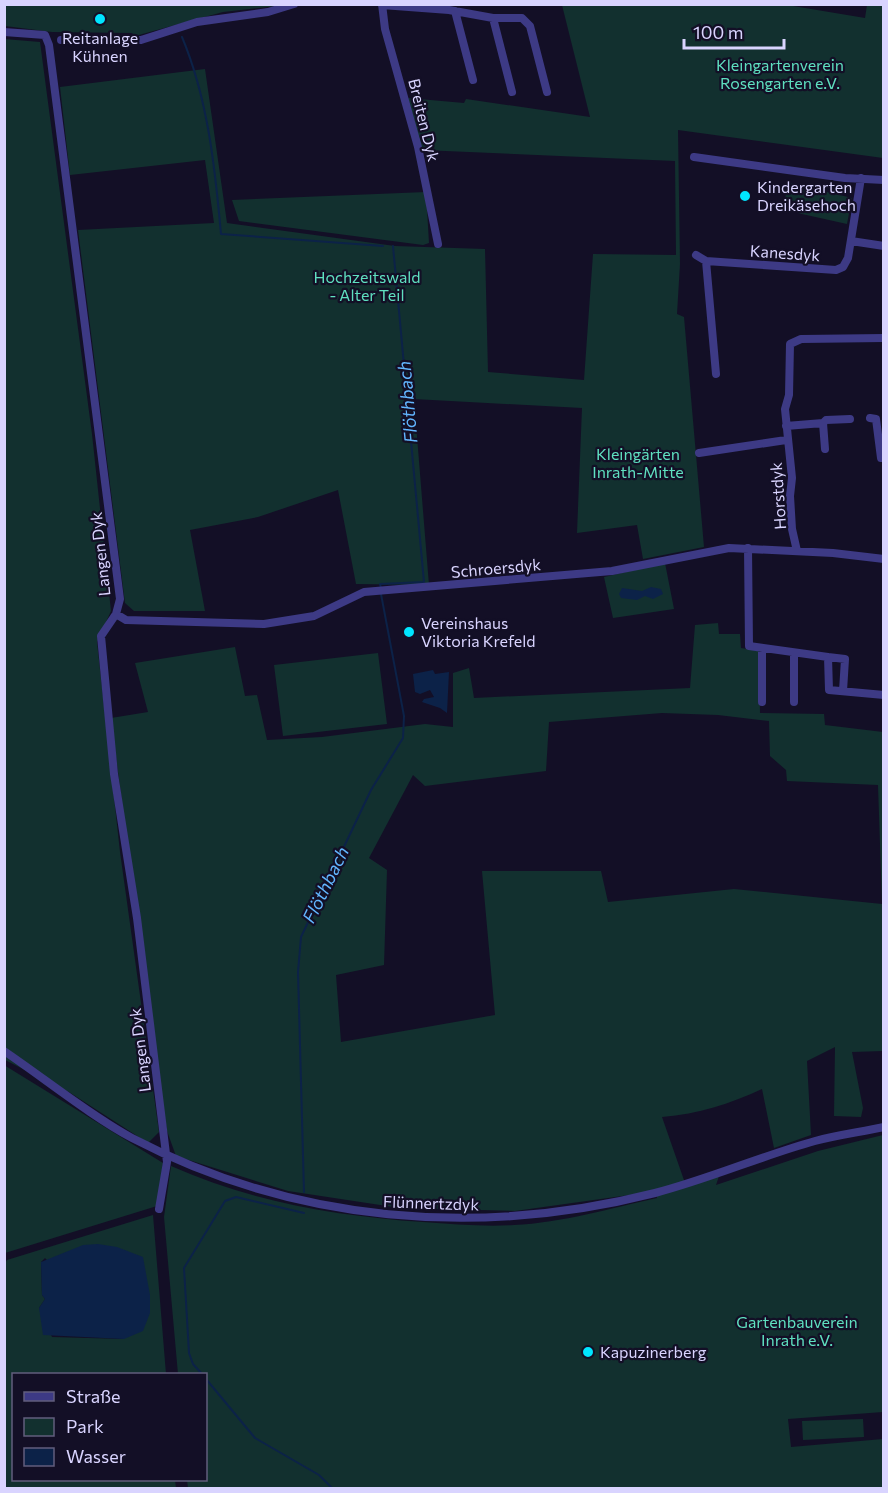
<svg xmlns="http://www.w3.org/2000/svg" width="888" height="1493" font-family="Commissioner,sans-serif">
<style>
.green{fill:#12302f;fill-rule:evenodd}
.water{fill:#0c2248}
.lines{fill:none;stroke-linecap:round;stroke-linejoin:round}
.stream{stroke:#0c2248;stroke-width:2}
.street{stroke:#3d3a85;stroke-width:8}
.poi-dot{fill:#00e5ff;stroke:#130f26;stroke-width:2}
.labels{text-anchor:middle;stroke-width:4.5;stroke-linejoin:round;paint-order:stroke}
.poi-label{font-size:16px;fill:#d9d4ff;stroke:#130f26;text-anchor:start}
.park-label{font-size:16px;fill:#5fe0c0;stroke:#130f26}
.street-label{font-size:16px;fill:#d9d4ff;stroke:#130f26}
.water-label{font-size:18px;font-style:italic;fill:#62b6ff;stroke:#130f26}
</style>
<rect width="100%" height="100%" fill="#130f26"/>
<path class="green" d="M4,5L277,4V6L223,12L135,36L132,33L52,32L5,26Z
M562,5H787L865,18L867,5H883V158L678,130L680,264L677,314L684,317L704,547L643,559L637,525L577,533L582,408L414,399L429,585L356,584L338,490L258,517L190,530L205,611H134L125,603L78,230L214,223L205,160L70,175L60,87L205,69L227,223L395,246L485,249L488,372L584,380L593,254L676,255L675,161L422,150L408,98L464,103L466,99L590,117Z
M4,39L40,42L92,434L111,611L97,642L120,852L159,1132L148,1143L69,1092L5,1060Z
M787,182L852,198L847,224L784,210Z
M426,192L429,243L423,245L239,221L232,200Z
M665,563L674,609L613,618L604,577Z
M718,623L719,634H740L741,648L759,651L760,713L824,714L825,725L883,732V1051L852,1052L863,1108L861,1117L834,1116L835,1047L807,1061L811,1135L774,1148L762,1089C729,1104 699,1114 662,1117L685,1183L658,1191L515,1211L400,1208L288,1191L176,1156L167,1131L155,1055L111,718L148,712L135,663L235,647L245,696L257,695L267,740L322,737L425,724L453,727V673L469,668L474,698L690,688L695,625ZM662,713L718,715L769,721L770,756L786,770L787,781L878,785L882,904L734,889L608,902L601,871H482L495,1015L341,1042L336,975L384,965L387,870L369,858L413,775L425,786L546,771L549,722Z
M378,653L387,724L283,736L274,665Z
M4,1065L163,1163L157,1206L5,1253Z
M883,1135V1412L788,1419L791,1447L883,1439V1488H188L187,1480H206V1374H178L164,1217L171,1166C252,1202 336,1216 423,1222C453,1224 484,1227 514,1225C562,1223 611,1208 657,1198V1193L719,1176L716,1185L818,1151Z
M153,1215L166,1374H14V1480H175L176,1488H5V1263L7,1260ZM45,1258L124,1339L52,1337L39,1308L45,1299L42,1295L41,1262Z
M863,1419L864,1437L803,1440L802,1421Z"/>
<path class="water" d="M651,587L661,589L663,594L653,599L645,596L637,600L621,598L619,594L622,588L642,591Z
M433,670L435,674L449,672L447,713L440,708L422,702L424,699L434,697L430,690L420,694L415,692L413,674Z
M98,1244L117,1247L143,1257L150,1295V1313L143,1331L124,1339L43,1335L39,1308L45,1299L42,1295L41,1262L83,1245Z"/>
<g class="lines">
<path class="stream" d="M182,37C208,99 215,168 221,234L383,246
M381,588L380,584L424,582L393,246
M304,1192L298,972L301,937L371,790L403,738L404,716L381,594
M202,1374L193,1364L189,1353L184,1268L225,1201L236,1197L304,1213
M206,1379L255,1438L319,1475L332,1488"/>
<path class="street" d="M382,4L385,29L418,147L438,244
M382,5L449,10L493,18H522L530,26L547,92
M455,11L473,80
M493,18L512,92
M4,32L45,35L49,45L120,599L116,614L101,636L114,774L137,918L167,1162L159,1209
M61,40H141L197,22L268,12L294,4
M694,157L845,178L884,180
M851,241L884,246
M696,255L706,261L836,270L843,267L848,258L861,178
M706,261L716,374
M870,418L876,419L881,458
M823,423L826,420L850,419
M786,426L823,423L825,449
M699,453L786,440
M748,548L749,646L828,657
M797,551L792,529L790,496L792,478L785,409L789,395L790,344L801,339L884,338
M116,614L126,620L264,624L314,616L364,592L612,571L729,548L833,553L884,559
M794,653V702
M843,691L845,659L828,657L829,690L884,695
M762,702V649
M4,1051C44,1078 91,1116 132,1138C295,1223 478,1238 655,1193C709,1179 761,1156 815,1141C837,1135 861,1132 884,1127"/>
</g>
<g class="poi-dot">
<circle cx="100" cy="19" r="6"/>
<circle cx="745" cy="196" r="6"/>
<circle cx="409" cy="632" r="6"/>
<circle cx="588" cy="1352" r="6"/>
</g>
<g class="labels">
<g class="poi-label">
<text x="100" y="44" text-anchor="middle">Reitanlage<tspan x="100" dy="18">Kühnen</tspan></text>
<text x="757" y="193">Kindergarten<tspan x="757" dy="18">Dreikäsehoch</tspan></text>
<text x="421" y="629">Vereinshaus<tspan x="421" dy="18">Viktoria Krefeld</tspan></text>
<text x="600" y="1358">Kapuzinerberg</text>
</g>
<g class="park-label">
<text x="780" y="71">Kleingartenverein<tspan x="780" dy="18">Rosengarten e.V.</tspan></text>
<text x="367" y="283">Hochzeitswald<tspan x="367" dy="18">- Alter Teil</tspan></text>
<text x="638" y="460">Kleingärten<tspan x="638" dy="18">Inrath-Mitte</tspan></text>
<text x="797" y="1328">Gartenbauverein<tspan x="797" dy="18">Inrath e.V.</tspan></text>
</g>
<g class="street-label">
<text transform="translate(424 120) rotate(76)" y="6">Breiten Dyk</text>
<text transform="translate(785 253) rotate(4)" y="6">Kanesdyk</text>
<text transform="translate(778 496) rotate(-94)" y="6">Horstdyk</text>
<text transform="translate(100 554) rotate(-96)" y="6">Langen Dyk</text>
<text transform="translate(496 568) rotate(-5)" y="6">Schroersdyk</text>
<text transform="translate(140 1050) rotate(-97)" y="6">Langen Dyk</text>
<text transform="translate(431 1203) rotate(2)" y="6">Flünnertzdyk</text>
</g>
<g class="water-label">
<text transform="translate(408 402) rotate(-95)" y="6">Flöthbach</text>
<text transform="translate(326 885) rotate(-64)" y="6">Flöthbach</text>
</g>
</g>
<rect width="888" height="1493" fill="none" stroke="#d9d4ff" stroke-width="12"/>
<rect x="12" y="1373" width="195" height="108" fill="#130f26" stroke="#625e7d" stroke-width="1.5"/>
<rect x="24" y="1392" width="30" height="9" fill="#3d3a85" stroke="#625e7d" stroke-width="1.5"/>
<text x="66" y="1403" font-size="18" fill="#d9d4ff">Straße</text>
<rect x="24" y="1418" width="30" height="18" fill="#12302f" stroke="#625e7d" stroke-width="1.5"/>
<text x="66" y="1433" font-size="18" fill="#d9d4ff">Park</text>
<rect x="24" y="1448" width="30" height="18" fill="#0c2248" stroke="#625e7d" stroke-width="1.5"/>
<text x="66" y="1463" font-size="18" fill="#d9d4ff">Wasser</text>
<path d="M684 39v9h100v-9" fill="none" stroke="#d9d4ff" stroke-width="3"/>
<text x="693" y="39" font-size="18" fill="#d9d4ff" stroke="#130f26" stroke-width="4.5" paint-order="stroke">100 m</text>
</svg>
